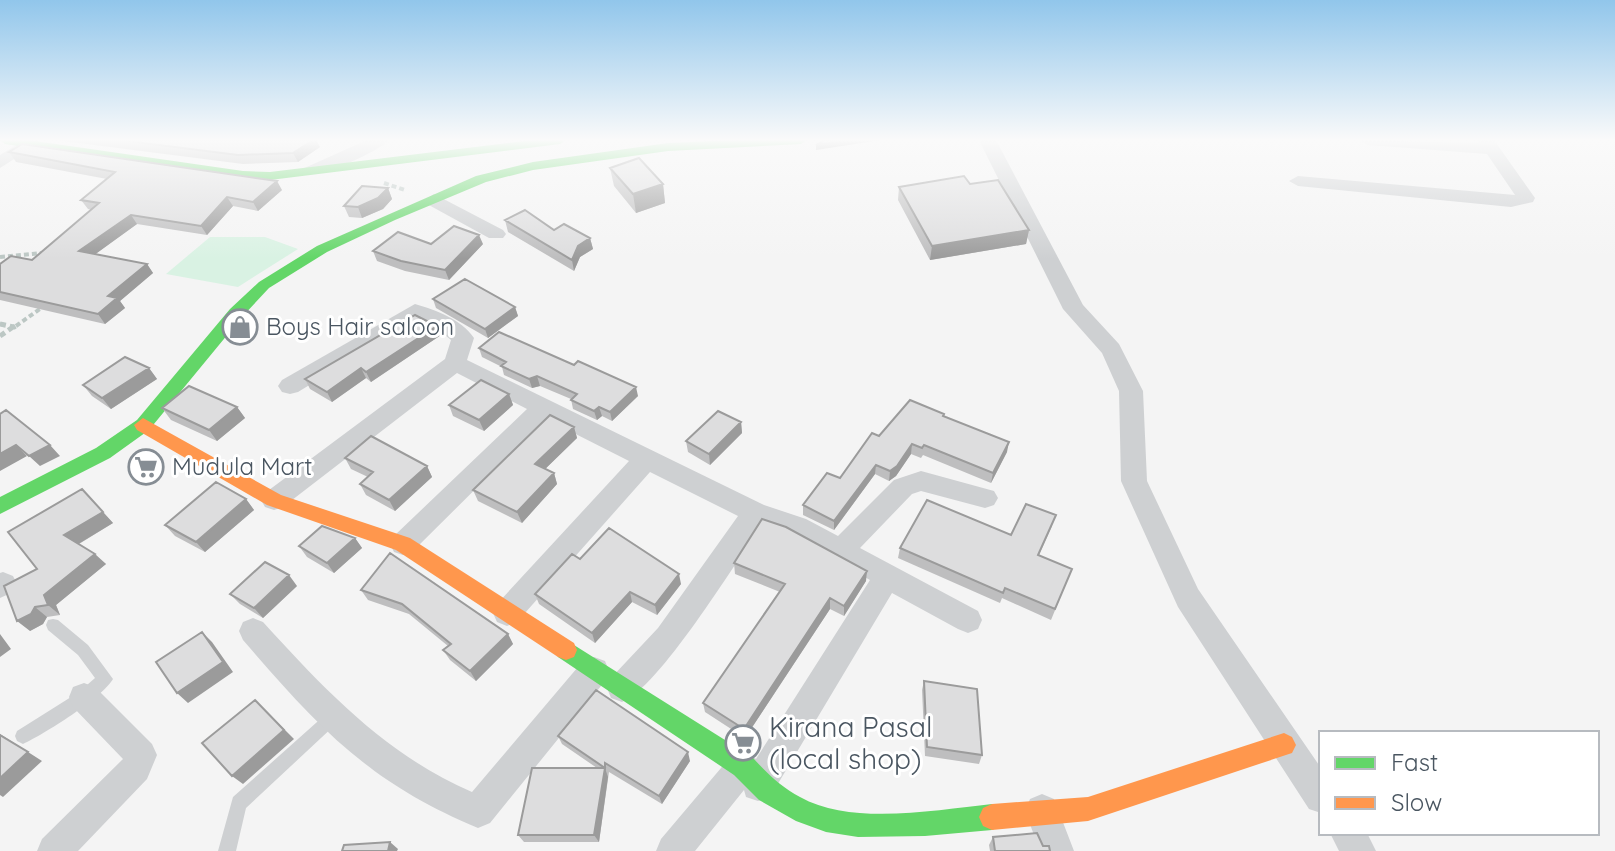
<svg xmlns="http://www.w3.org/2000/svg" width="1615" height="851" font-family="Quicksand,sans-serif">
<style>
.green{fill:#d9f2e3}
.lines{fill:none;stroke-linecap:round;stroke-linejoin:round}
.path-far1{stroke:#bcc7c4;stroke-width:4;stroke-dasharray:5 3;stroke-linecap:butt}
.path{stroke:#bcc7c4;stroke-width:5;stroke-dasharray:6 4;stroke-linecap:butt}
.lane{fill:#ced0d2;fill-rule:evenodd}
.street{fill:#ced0d2;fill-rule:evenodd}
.fast{fill:#63d668;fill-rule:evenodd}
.slow{fill:#ff974d;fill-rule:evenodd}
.wall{fill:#bebebf}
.shaded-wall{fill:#9b9b9b}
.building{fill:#ddddde;stroke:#9b9b9b;stroke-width:2}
.labels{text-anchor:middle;stroke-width:6;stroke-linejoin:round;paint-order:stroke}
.poi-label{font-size:24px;fill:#4a5661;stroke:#fff;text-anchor:start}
.near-poi-label{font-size:28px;fill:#4a5661;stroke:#fff;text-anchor:start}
</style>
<rect width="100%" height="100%" fill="#f4f4f4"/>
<path class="green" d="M210,237H265L298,249L238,287L166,274Z"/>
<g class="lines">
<path class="path-far1" d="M384,183L405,190
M0,257L43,253
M0,324L7,326
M16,326L44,306"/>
<path class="path" d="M0,324L14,327L19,324
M0,336L13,327"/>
<path class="lane" d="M53,619L58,620L88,645L113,679C103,697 43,735 23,744L17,741L15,736L17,731L79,692L95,678L78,655L48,630L46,625L48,620Z
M331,712L336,714L339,719L336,724L246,808L236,851H218L233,797L326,714Z"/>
<path class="street" d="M24,140L41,142L0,168V155Z
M367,140H389C376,153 320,178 303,174L300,170Z
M979,140H996L1083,305L1119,344L1143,391L1147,481L1198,589L1321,768V813L1309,809L1178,607L1121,481L1119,391L1102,353L1063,309Z
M1359,140L1479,143L1478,140H1494L1535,198L1533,202L1511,207L1298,186L1289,181L1298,176L1515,195L1487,154L1368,145Z
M434,194L503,230L506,234L503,238H489L427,204L425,200Z
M415,304C436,310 461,319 474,338L467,360L764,505L806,519L838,536L894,480L921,471L994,491L998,498L994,505L985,508L921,491L912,494L860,548L978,611L982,620L978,629L968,633L958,629L892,593L770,797L758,801L746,797L744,790L695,851H656L661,839L732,755L743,750L756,759L870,580L788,535L761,526C735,563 659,688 622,702L611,698L607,688L611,678L658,628L738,516L650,472L517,622L507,626L497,622L493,613L497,604L629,461L546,419L412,552L403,555L394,552L390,544L394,536L527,409L457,373L283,507L274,510L265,507L261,500L265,493L445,359L451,340L438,329L416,320L298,392L290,394L282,392L278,386L282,380Z
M3,572L13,576L17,584L13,592L0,598V573Z
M253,618L263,622C325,690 386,755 472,792L583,661L594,657L605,661L609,671L605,681L490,823L478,828C368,782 319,728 243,640L239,631L243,622Z
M84,683L95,687L152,744L157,755L147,779L78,851H37L42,839L123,759L73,707L69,697L73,687Z
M1042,794L1054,799L1074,851H1040L1025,811L1030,799Z
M1330,833H1367L1376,851H1339Z"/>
<path class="fast" d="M0,140H28L243,171L270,172L532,140H566L560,144L270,180L243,179L5,144Z
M736,140H807L801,144L668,151L533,170L486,182L395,220L327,252L269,288L242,317L149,430L110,458L0,514V497L96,448L137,420L230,309L259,282L317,246L476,176L533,162L668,143Z
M566,640L752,757C767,773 781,787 800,797C852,826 935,810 992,804L1001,808L1005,817L1001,826L992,830L925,836L858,837L826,832L796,821L759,800L734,775L558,657L555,650L558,643Z"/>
<path class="slow" d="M143,418L281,495L410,538L574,643L577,650L574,657L566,660L558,657L396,550L267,505L137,430L134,425Z
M1284,733L1292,737L1296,745L1292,753L1088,821L992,830L983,826L979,817L983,808L992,804L1088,797Z"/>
</g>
<path class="wall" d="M55,140H316L320,147L298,162L243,164Z
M9,152L282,190L258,211L233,206L207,235L137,224L95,254L147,264L153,273L120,301L125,308L105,324L0,300V264L32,260L92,210L88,209L81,200L107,179L16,162Z
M610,168L663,184L665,203L636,213L614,186Z
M970,184L1029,230L1026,244L930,260L898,200L899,187Z
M388,188L392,199L383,209L362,218L349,217L344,206Z
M505,220L590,238L593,249L580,257L574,271L508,232Z
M431,244H483L449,280L405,271L377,261L373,251Z
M433,299L515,307L518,316L488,338L436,308Z
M441,335L371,382L366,378L332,402L310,389L305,379Z
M479,348L638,396L612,421L602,416L597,420L573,409L571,399L540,386L532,388L504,375L502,367L482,357Z
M149,368L157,379L111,409L92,396L83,385Z
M509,394L513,405L484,431L453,416L449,405Z
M237,407L245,418L217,441L171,420L162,408Z
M944,414V417L1007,452L991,483L923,455L921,458L911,454L896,476L889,481L875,474L834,530L803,515V505L840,478L879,436Z
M741,422L742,433L710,465L688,452L686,441Z
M574,427L577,438L545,469L554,473L557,484L522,523L478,501L473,490Z
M345,458L427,466L432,477L395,511L366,495L360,484L368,477L351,469Z
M82,489L113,523L79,544L106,564L56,605L60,615L47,617L43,624L30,631L37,569Z
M246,499L254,510L205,552L175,536L165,525Z
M1052,526L1039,555L1072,569L1051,620L1002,598L1000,603L898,558L900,548L1011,535Z
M355,538L362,548L334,573L307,557L299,546Z
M580,559L681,584L657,615L632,602L595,643L539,604L535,594Z
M734,563L866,581L844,616L830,609L745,738L705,712L703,703L780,592L735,574Z
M297,586L263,618L240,604L230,594Z
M361,590L508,634L513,644L476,681L450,660L443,650L448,646L409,614L368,600Z
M924,681L982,755L979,764L925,756L922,690Z
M558,736L690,761L662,804L609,772L599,842H524L518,835L597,768L562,744Z
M993,837L1043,846L1050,851H990L989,845Z"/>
<path class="shaded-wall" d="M313,140H316L320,147L298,162L293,153Z
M849,140H881L816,150V145Z
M277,181L282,190L258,211L253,202Z
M663,184L665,203L636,213L633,194Z
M388,188L392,199L383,209L362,218L358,207Z
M227,197L233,206L207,235L201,226Z
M131,215L137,224L86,261L79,251Z
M1029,230L1026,244L930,260L932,246Z
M479,235L483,244L449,280L445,270Z
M590,238L593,249L580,257L574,271L572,260L578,246Z
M147,264L153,273L120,301L125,308L105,324L98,314L108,296Z
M515,307L518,316L488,338L485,329Z
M437,326L441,335L371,382L366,372Z
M149,368L157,379L111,409L102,398Z
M361,368L366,378L332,402L327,392Z
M537,376L540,386L532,388L529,379Z
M636,387L638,396L612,421L610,412Z
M509,394L513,405L484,431L479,420Z
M237,407L245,418L217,441L209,430Z
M599,407L602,416L597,420L594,411Z
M741,422L742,433L710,465L709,454Z
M574,427L577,438L539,475L535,464Z
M1009,442L1007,452L991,483L993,473Z
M912,444L911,454L896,476L889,481L890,471Z
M16,445L27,456L0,471V454Z
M50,445L60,456L40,466L29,456Z
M876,465L875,474L834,530V521Z
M427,466L432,477L395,511L389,500Z
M554,473L557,484L522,523L517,512Z
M82,489L113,523L75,546L64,535Z
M246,499L254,510L205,552L196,542Z
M355,538L362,548L334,573L327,563Z
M95,554L106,564L56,605L60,615L48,605L44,595Z
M867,571L866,581L844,616V606Z
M679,574L681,584L657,615L655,605Z
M289,575L297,586L263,618L254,608Z
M630,592L632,602L595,643L592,633Z
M830,598V609L745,738L744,729Z
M35,607L47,617L43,624L30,631L17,621Z
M202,632L212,642L233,672L188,703L177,693Z
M0,634L11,649L0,657Z
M508,634L513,644L476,681L470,671Z
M255,700L294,739L243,784L232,776Z
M0,734L42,761L3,797L0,795Z
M688,752L690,761L662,804L659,796Z
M605,768L608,777L599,842L594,835Z
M390,842L398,849L397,851H388Z"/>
<path class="building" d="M119,140H313L293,153L238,155Z
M825,140H849L816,145Z
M22,144L277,181L253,202L227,197L201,226L131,215L79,251L147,264L108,296L117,298L98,314L0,292V264L11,256L32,260L99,203L81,200L115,172L9,152Z
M639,158L663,184L633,194L610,168Z
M964,176L970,184L998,180L1029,230L932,246L899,187Z
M362,186L388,188L378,198L358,207L344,206Z
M525,210L554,230L564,224L590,238L578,246L572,260L505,220Z
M454,226L479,235L445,270L401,261L373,251L398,232L431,244Z
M465,279L515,307L485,329L433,299Z
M415,315L437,326L366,372L361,368L327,392L305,379Z
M499,332L574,365L578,361L636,387L610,412L599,407L594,411L571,400L577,394L537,376L529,379L501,366L506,362L479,348Z
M125,357L149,368L102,398L83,385Z
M481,380L509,394L479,420L449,405Z
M189,386L237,407L209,430L162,408Z
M910,400L944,414L943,416L1009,442L993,473L924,445L922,448L912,444L897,466L890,471L876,465L834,521L803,505L827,473L840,478L872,433L879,436Z
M6,410L50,445L29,456L16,445L0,454V414Z
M718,411L741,422L709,454L686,441Z
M550,415L574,427L535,464L554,473L517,512L473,490Z
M371,436L427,466L389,500L360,484L373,472L345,458Z
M216,482L246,499L196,542L165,525Z
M82,489L103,512L64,535L95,554L44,595L48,605L35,607L31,614L17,621L4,586L37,569L8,532Z
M927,500L1011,535L1026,504L1056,515L1038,555L1072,569L1055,609L1005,588L1003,593L900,548Z
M762,519L786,527L867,571L844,606L830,598L744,729L703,703L785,584L734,563Z
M322,526L355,538L327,563L299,546Z
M609,528L679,574L655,605L630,592L592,633L535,594L572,554L580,559Z
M390,553L508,634L470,671L443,650L451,644L402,604L361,590Z
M265,562L289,575L254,608L230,594Z
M202,632L223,662L177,693L156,662Z
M924,681L977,689L982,755L927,747Z
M596,690L688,752L659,796L605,763V768L558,736Z
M255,700L284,730L232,776L202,743Z
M0,735L28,752L0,778Z
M532,768H605L594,835H518Z
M1037,833L1043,846H1049L1050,851H995L993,837Z
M390,842L388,851H342L344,845Z"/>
<linearGradient id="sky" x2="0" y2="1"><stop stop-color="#91c6eb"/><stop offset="0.54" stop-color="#fafafa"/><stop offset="1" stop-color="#fafafa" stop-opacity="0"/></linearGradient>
<rect width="1615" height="259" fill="url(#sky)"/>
<defs>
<symbol id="shop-ring" viewBox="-11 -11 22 22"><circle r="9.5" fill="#fff" stroke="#868d94" stroke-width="1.5"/><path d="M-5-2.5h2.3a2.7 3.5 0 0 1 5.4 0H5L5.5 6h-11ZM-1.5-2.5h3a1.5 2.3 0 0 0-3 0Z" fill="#868d94"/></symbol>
<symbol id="supermarket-ring" viewBox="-11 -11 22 22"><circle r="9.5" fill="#fff" stroke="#868d94" stroke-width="1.5"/><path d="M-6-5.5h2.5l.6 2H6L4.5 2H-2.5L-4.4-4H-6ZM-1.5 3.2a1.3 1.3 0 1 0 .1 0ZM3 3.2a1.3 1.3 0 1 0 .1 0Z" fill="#868d94"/></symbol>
</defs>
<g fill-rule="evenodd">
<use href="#shop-ring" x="220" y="307" width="40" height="40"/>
<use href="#supermarket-ring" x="126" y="447" width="40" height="40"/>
<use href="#supermarket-ring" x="723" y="723" width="40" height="40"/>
</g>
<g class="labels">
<g class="poi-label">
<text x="266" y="335">Boys Hair saloon</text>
<text x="172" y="475">Mudula Mart</text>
</g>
<g class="near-poi-label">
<text x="769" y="737">Kirana Pasal<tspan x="769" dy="32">(local shop)</tspan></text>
</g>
</g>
<rect x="1319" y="731" width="280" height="104" fill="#ffffff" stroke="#b7bbc0" stroke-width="2"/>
<rect x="1335" y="757" width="40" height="12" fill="#63d668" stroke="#b7bbc0" stroke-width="2"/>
<text x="1391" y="771" font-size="24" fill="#4a5661">Fast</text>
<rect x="1335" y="797" width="40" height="12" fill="#ff974d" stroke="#b7bbc0" stroke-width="2"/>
<text x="1391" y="811" font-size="24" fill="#4a5661">Slow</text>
</svg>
